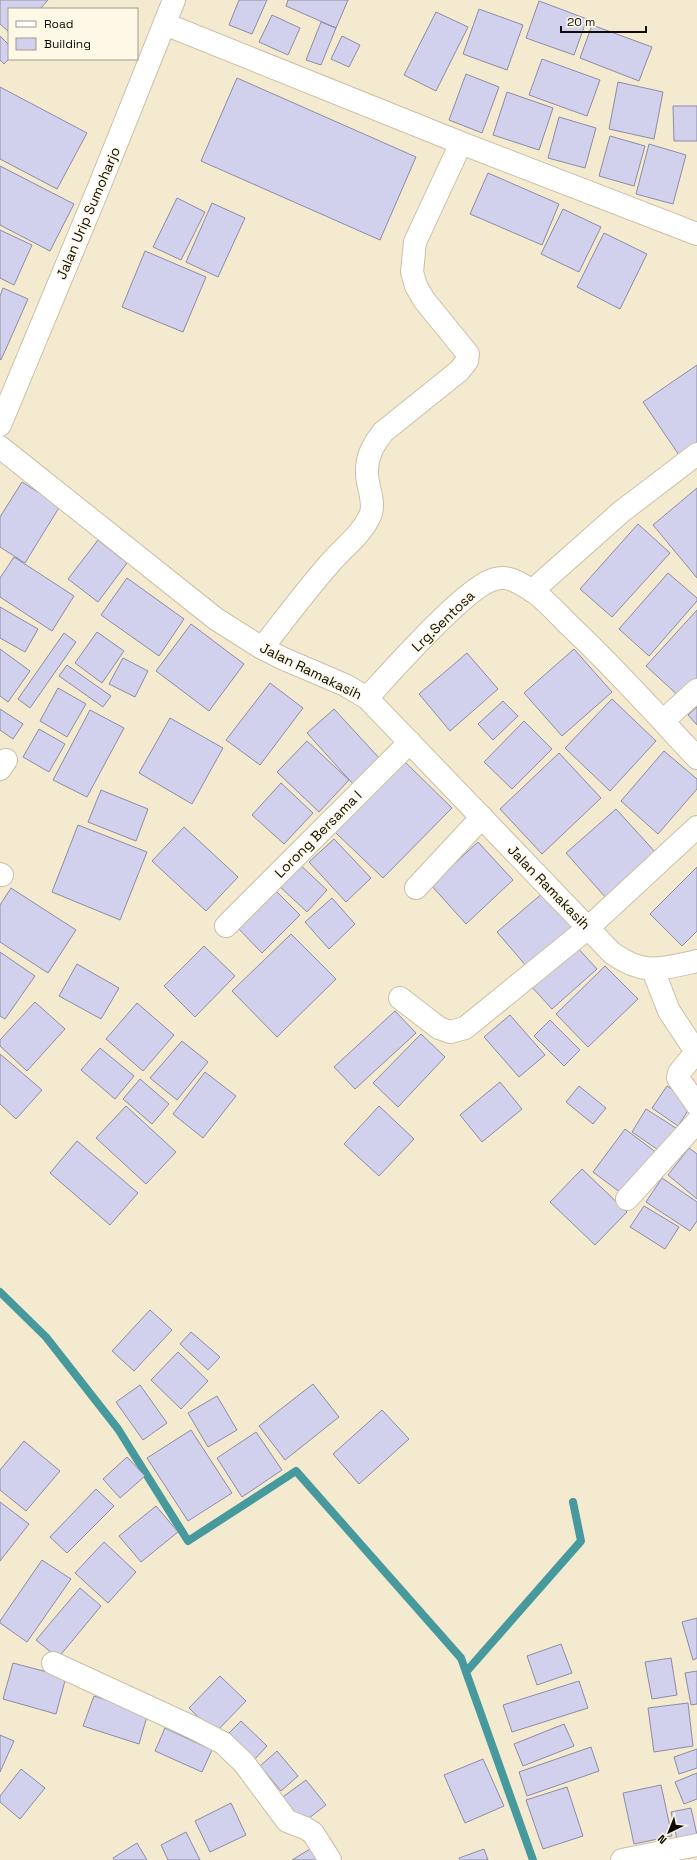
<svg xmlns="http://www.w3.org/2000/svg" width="697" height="1860" font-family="'Space Grotesk',sans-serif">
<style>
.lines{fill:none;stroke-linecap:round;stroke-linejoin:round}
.stream{stroke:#46999d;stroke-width:8}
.building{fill:#d2d1ed;stroke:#8d8ca6}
.street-casing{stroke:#c9c0a5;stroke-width:24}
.secondary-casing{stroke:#c9c0a5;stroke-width:24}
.street{stroke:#fff;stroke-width:22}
.secondary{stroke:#fff;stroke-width:22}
.labels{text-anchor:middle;stroke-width:3;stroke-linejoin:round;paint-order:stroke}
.street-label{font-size:14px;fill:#0f0c04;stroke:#fef8e7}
</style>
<rect width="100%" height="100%" fill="#f4eacf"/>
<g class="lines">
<path class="stream" d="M0,1292L46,1337L118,1429L188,1541L296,1471L461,1658L533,1860
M466,1672L581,1541L573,1502"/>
</g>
<path class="building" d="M0,0H48L40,9H9V32L0,24Z
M239,0H267L252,34L229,25Z
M288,0H348L336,28L286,6Z
M539,1L587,19L574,55L526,38Z
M479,9L523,25L507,70L463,54Z
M436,12L468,27L436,91L404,75Z
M272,15L300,28L288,55L259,42Z
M321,22L336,28L321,65L306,60Z
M592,25L652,47L639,81L580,58Z
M0,36L9,45V59L4,64L0,60Z
M342,36L360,45L349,67L331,59Z
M542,59L600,80L587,116L529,95Z
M466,74L499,87L482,133L449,120Z
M237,78L416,157L380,240L201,161Z
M618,82L663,92L654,139L609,129Z
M0,87L87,133L57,189L0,159Z
M507,92L553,108L539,150L493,135Z
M673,106H697V141H674Z
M559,117L596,128L585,168L548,158Z
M610,136L645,146L634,186L599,176Z
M649,144L686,155L673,204L636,194Z
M0,166L74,204L50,251L0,225Z
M488,173L559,204L542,245L470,214Z
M177,198L205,212L181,260L153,247Z
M212,203L245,218L218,277L186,262Z
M563,209L601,227L579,272L541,254Z
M0,230L32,245L14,285L0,278Z
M604,233L647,254L620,309L577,287Z
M145,251L206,277L183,332L122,307Z
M3,288L28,299L1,360L0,359V296Z
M697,365V443L679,455L643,402Z
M22,482L60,506L25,563L0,547V517Z
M697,488V578L653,525Z
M638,524L670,553L612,617L580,589Z
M98,540L127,563L98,602L68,579Z
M14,557L74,596L52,631L0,597V578Z
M668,573L697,598V601L649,656L619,629Z
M127,578L184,619L159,656L101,615Z
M0,607L38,629L25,652L0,638Z
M697,610V682L682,699L646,666Z
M191,624L244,664L209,711L156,671Z
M97,632L124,651L102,683L75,663Z
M64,633L76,642L30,708L18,699Z
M0,649L30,671L8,702L0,696Z
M574,649L612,692L562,736L524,693Z
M467,653L498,689L450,731L419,694Z
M123,658L148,671L135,697L109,684Z
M67,665L111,696L103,707L59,676Z
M270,683L303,708L260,765L226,740Z
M58,688L86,704L67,737L40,721Z
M612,699L656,741L610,791L565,748Z
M503,701L518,716L493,740L478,724Z
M697,707V725L688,715Z
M0,709L23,724L13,739L0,730Z
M334,709L381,760L354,785L307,733Z
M90,710L124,728L87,797L53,780Z
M170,718L223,748L192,804L139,773Z
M524,721L552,749L512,789L484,762Z
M39,729L65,744L49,772L23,757Z
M307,741L349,780L319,812L277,772Z
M664,751L697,779V789L658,834L621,801Z
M559,753L601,798L542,854L500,809Z
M404,761L452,808L383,878L335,832Z
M281,783L313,813L284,844L252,815Z
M101,790L148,809L136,841L88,822Z
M616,809L657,854L607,899L566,853Z
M78,825L147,852L120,920L52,892Z
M184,827L238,877L206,911L152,861Z
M334,839L371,878L346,902L309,862Z
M478,842L513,880L466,924L431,885Z
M296,861L327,890L307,912L276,883Z
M697,867V931L682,946L650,914Z
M272,887L300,915L262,953L235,925Z
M11,888L76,930L48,973L0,942V905Z
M544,892L574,928L527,967L497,932Z
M332,898L355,924L329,949L305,922Z
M291,934L336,979L277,1037L232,991Z
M575,945L597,969L552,1009L530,985Z
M204,946L235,976L195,1017L164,986Z
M0,952L35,976L5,1019L0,1016Z
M77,964L119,988L101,1019L59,996Z
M605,966L638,999L588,1047L556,1014Z
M35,1002L65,1029L27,1071L0,1046V1040Z
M137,1003L174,1035L143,1071L106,1039Z
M395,1011L416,1033L355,1089L334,1067Z
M510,1015L545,1055L519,1077L484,1037Z
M550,1020L580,1050L564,1066L534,1036Z
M421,1034L445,1057L398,1107L373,1083Z
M182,1041L208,1062L177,1100L150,1078Z
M100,1048L134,1076L115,1099L81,1070Z
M0,1054L42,1090L16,1119L0,1104Z
M205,1072L236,1096L203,1138L173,1114Z
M140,1079L169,1104L152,1124L123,1099Z
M500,1082L522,1109L482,1142L460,1115Z
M579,1086L606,1108L593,1124L566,1102Z
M667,1086L693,1103L678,1126L652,1108Z
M126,1106L176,1152L146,1184L96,1138Z
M379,1106L414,1139L379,1176L344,1144Z
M646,1109L679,1130L664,1154L632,1132Z
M625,1129L657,1153L625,1196L593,1172Z
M77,1141L138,1193L110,1225L50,1173Z
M689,1148L697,1154V1199L668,1175Z
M582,1169L627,1212L595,1245L550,1202Z
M662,1178L697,1202V1221L690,1231L646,1202Z
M644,1206L679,1227L665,1249L630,1227Z
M150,1310L172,1330L134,1371L112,1351Z
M191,1332L220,1357L208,1370L180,1344Z
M178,1352L208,1381L181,1409L151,1380Z
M313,1384L339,1417L285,1460L259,1426Z
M140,1385L167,1423L143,1440L116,1402Z
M217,1396L237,1430L208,1447L188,1413Z
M382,1410L409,1439L359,1484L333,1454Z
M191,1430L232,1493L188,1521L147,1458Z
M256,1432L282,1470L242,1497L217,1458Z
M24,1441L60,1471L26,1511L0,1490V1470Z
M127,1457L145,1476L120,1498L103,1479Z
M96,1489L114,1506L67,1553L50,1537Z
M0,1502L29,1524L0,1561Z
M156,1506L178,1532L141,1562L119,1536Z
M104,1542L136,1572L108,1603L75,1573Z
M42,1560L71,1579L27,1642L0,1623V1621Z
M80,1588L101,1606L58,1658L36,1640Z
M697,1618V1658L693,1660L682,1622Z
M561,1644L572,1673L537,1685L527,1656Z
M671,1658L677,1695L652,1699L645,1662Z
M13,1663L66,1677L56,1714L3,1699Z
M697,1671V1704L691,1705L685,1673Z
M220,1676L246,1701L215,1733L189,1708Z
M579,1681L588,1708L512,1732L503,1705Z
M94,1696L148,1713L139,1744L83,1726Z
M688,1703L693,1746L654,1752L648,1708Z
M241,1721L267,1746L254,1760L228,1734Z
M564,1724L574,1746L523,1766L514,1744Z
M165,1728L212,1750L202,1772L155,1751Z
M0,1735L14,1741L0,1772Z
M591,1747L599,1771L527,1796L519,1772Z
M697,1749V1768L679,1774L674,1757Z
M277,1751L298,1776L281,1791L260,1766Z
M483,1759L504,1806L465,1823L444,1775Z
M21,1769L45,1788L20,1819L0,1802V1796Z
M697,1773V1799L684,1804L675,1782Z
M306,1780L326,1805L300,1825L280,1799Z
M661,1785L672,1836L634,1844L623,1793Z
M567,1787L583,1836L543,1849L526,1800Z
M231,1803L246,1835L210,1852L195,1821Z
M691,1808L697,1835L678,1844L671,1812Z
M186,1832L200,1860H168L161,1845Z
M137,1843L147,1860H114L113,1858Z
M310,1849L317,1860H292Z
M484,1849L488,1860H460L459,1858Z"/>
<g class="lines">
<defs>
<path id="street" d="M165,24L461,143L697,234
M0,447L216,619L262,648L284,659L345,685L367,698L612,953C644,976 661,969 697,961
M532,591L621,512L697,454
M262,648C285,619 307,589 331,562C344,547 361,535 370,516C376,503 367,486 367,474C366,457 373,445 383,432L459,371L467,361L468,354L424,300L416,286L412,272L415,242L461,143
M367,698C390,673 467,585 495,579C508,575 520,583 531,590C545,599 557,613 569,625C614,667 655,713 697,758
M663,721L697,690
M0,769L6,760
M0,874L2,875
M416,888L482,817
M226,926L410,742
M653,970L669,1011L696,1052L679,1073L678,1078L697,1105
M400,998L439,1028L450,1032L465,1028L588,928L697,827
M627,1199L697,1122
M53,1663L192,1727L223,1743L244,1763L287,1821L305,1828L313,1833L330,1860
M622,1860L697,1845"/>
<path id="secondary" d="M0,425L99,187L174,0"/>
</defs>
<use href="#street" class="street-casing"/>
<use href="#secondary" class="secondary-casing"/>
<use href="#street" class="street"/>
<use href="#secondary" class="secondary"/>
</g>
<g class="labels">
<g class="street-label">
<text transform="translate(88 213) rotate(-67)" y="5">Jalan Urip Sumoharjo</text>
<text transform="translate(443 621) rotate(-44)" y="5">Lrg.Sentosa</text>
<text transform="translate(311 671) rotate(26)" y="5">Jalan Ramakasih</text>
<text transform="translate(318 834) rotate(-45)" y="5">Lorong Bersama I</text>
<text transform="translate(549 887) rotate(46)" y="5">Jalan Ramakasih</text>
</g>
</g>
<rect x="8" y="8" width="130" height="52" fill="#fef8e7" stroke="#9e9a8c"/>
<rect x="16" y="21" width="20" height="6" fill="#ffffff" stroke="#9e9a8c"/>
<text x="44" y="28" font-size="12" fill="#0f0c04">Road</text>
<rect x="16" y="38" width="20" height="12" fill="#d2d1ed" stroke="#9e9a8c"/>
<text x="44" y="48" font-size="12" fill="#0f0c04">Building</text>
<g transform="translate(669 1832) rotate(223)" stroke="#fef8e7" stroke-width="3" paint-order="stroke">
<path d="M0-3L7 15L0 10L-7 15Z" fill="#0f0c04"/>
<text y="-6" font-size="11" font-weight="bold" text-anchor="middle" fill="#0f0c04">N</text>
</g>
<path d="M561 26v6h85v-6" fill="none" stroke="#0f0c04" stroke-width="2"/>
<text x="567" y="26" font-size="12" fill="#0f0c04" stroke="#fef8e7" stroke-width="3" paint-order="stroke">20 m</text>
</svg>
